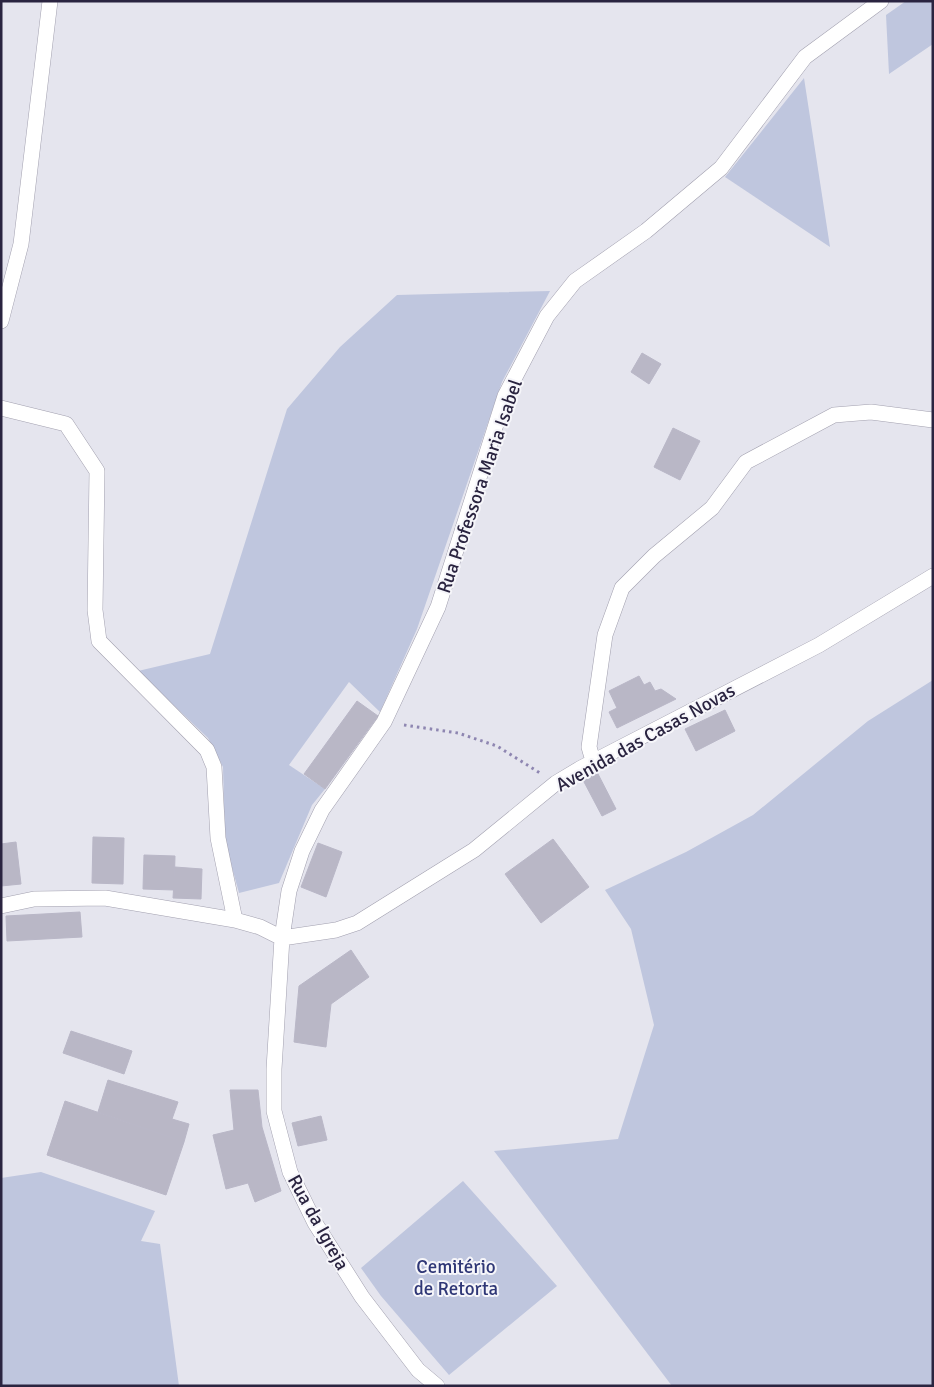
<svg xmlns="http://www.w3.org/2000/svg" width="934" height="1387" font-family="Signika,sans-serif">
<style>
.green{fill:#bfc6de}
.building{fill:#b9b7c6;stroke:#b9b7c7}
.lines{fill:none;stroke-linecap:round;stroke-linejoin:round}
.minor-casing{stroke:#a2a0af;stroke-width:16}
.path{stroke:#8e86b1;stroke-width:3;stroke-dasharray:2.5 4;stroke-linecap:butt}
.minor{stroke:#fff;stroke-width:15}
.labels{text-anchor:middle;stroke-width:4;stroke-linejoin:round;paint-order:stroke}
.street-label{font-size:19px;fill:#2a2440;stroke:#f6f6fa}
.park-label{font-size:19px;fill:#2f3776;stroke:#f6f6fa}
</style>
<rect width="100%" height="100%" fill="#e5e5ee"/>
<path class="green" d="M906,1H933V44L889,74L886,15Z
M804,78L830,247L725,177Z
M550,291L502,382L417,629L380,712L349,682L289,765L325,789L312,805L279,883L239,893L225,842L223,767L208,738L138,671L210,654L287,409L340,347L397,295Z
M933,680V1386H672L494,1151L618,1139L654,1025L631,929L605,890L686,852L753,815L868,721Z
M41,1172L155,1211L141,1241L160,1244L179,1386H1V1178Z
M463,1181L557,1286L449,1375L381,1296L361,1268Z"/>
<path class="building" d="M642,353L661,364L649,384L631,372Z
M673,428L700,441L680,480L654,467Z
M639,676L644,685L650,682L655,691L661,689L676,699L617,728L609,712L617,708L609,691Z
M357,701L378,716L325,789L304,774Z
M725,710L735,731L696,751L685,729Z
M597,772L616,809L602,816L583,780Z
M93,837L124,838L123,884L92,883Z
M553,839L589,887L541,923L505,874Z
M16,842L21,884L1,886V844Z
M318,843L342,852L326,897L301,887Z
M144,855L175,856L174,890L143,889Z
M175,867L202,869L201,899L173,898Z
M80,912L82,937L7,941L6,916Z
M351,950L369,977L331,1004L326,1047L294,1042L299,986Z
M71,1031L132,1051L124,1074L63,1053Z
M108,1080L178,1102L172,1119L189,1124L184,1142L98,1112Z
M230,1090H258L262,1127L281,1191L255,1202L242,1166L234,1130Z
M65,1101L184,1142L166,1195L47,1155Z
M321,1116L327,1140L298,1146L292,1123Z
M234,1130L248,1183L226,1189L213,1135Z"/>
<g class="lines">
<defs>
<path id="minor" d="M1,321L21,244L50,1
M1,408L66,424L97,471L95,610L99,641L207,750L214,767L218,838L235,920
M593,761L589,747L605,635L622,588L654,556L712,508L746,462L834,415L871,412L933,420
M1,906L34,899L105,898L235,920L260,927L282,938
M282,938L336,930L357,923L474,850L556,783L581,768L819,645L933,576
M437,1386L418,1370L362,1297L315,1223L290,1172L274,1111V1069L282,938L289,891L302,851L322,810L384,722L438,607L505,396L547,316L575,281L646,231L721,168L805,57L881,1"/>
</defs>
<use href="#minor" class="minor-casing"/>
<path class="path" d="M404,725L458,733L497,746L540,773"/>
<use href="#minor" class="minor"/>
</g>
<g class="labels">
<g class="street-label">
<text transform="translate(479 486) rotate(-71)" y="7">Rua Professora Maria Isabel</text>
<text transform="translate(645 737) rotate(-29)" y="7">Avenida das Casas Novas</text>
<text transform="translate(319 1222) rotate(61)" y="7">Rua da Igreja</text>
</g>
<g class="park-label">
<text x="456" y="1273">Cemitério<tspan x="456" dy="22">de Retorta</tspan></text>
</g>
</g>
<rect width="934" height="1387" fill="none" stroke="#2a2440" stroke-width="5"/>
</svg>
